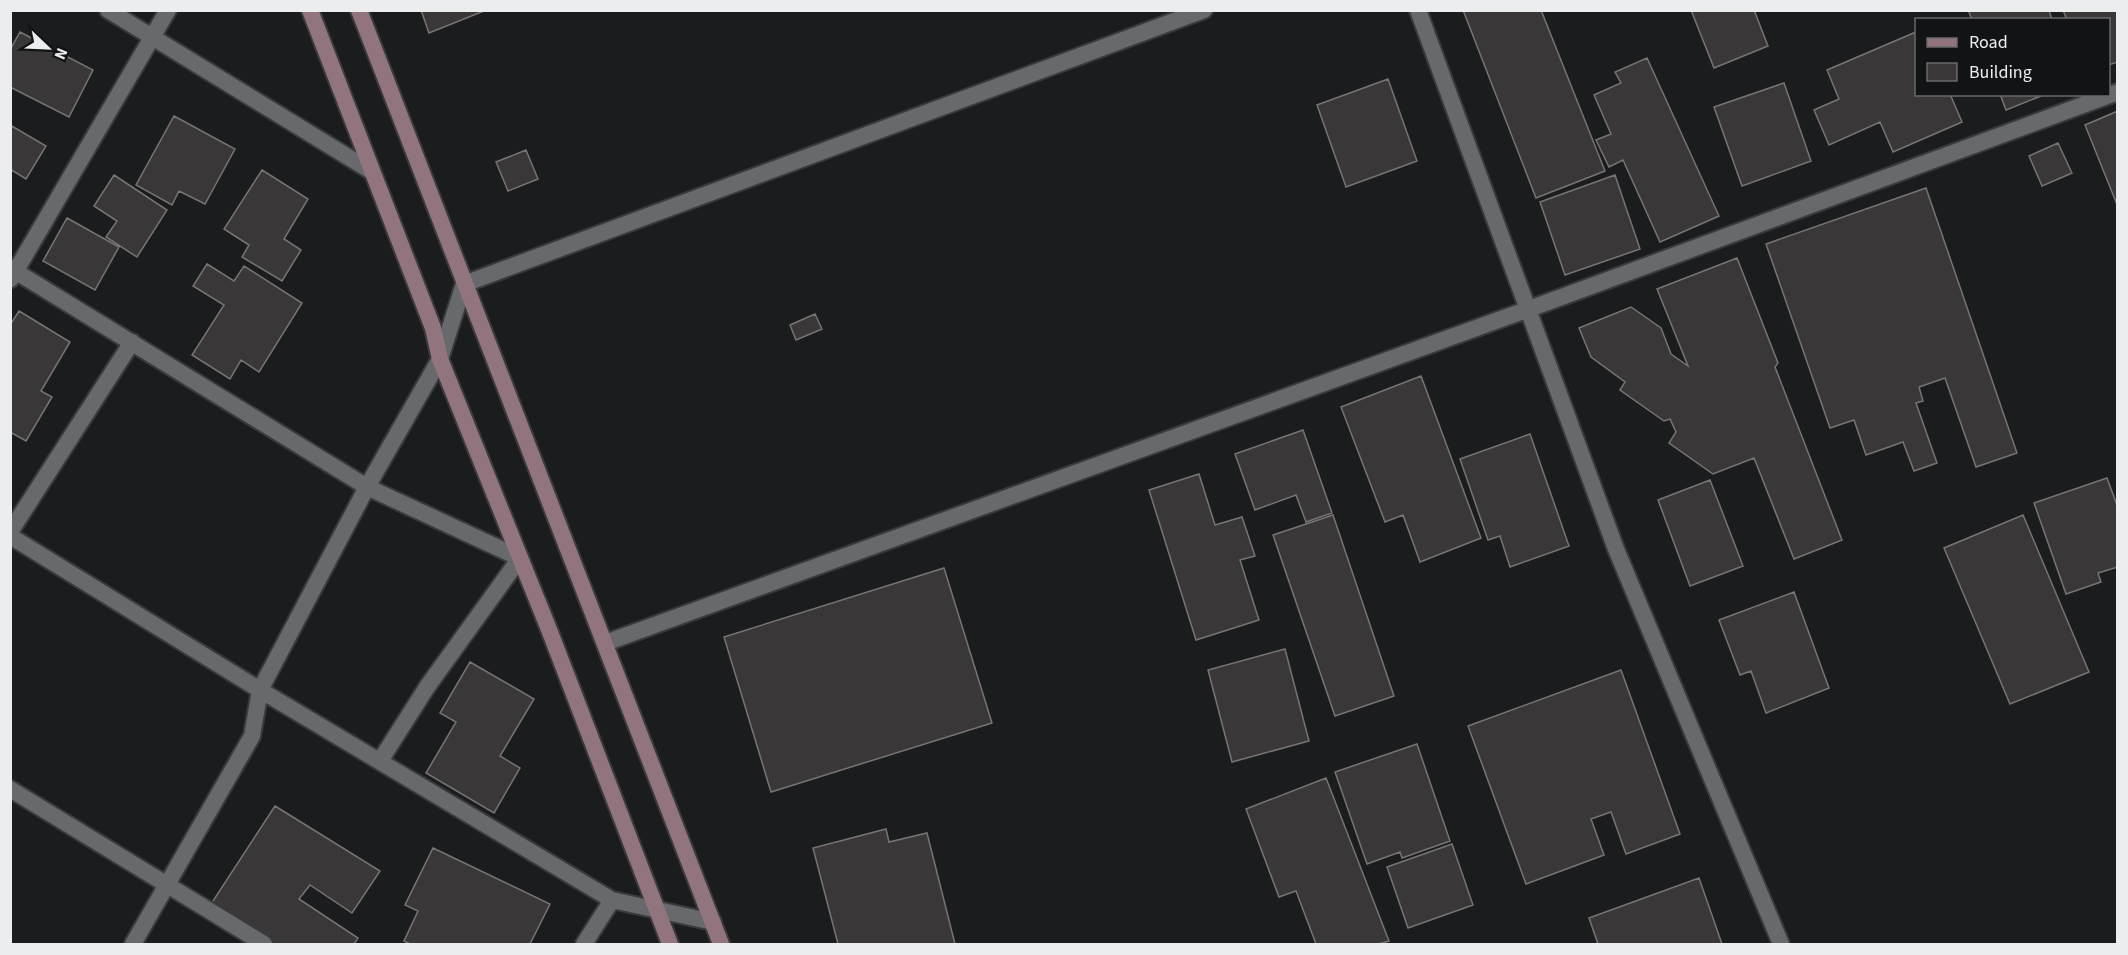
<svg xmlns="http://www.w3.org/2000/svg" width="2128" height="955" font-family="'Source Sans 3',sans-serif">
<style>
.building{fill:#3a3739;stroke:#777475;stroke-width:1.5}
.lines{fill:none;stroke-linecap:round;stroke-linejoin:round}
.minor-casing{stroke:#393a3b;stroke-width:20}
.secondary-casing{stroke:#393a3b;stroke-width:20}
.minor{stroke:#67696c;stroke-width:16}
.secondary{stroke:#92747e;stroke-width:16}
</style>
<rect width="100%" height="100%" fill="#1b1c1e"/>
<path class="building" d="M421,10H483L484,11L429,33Z
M1463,10H1541L1605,171L1536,198Z
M1691,10H1754L1768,46L1714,68Z
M1972,10H2049L2052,20H1972L1969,12Z
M2063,10H2118V62L2108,65V20H2067Z
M20,32L93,70L69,117L10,87V50Z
M1916,32V94H1950L1962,122L1893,152L1880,122L1829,145L1814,110L1839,99L1827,70Z
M1647,58L1719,216L1660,242L1623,160L1609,167L1596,140L1611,134L1594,95L1621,83L1615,72Z
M1388,79L1417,161L1346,187L1317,105Z
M1784,83L1811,161L1742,186L1714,107Z
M2000,94H2046L2006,110Z
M2118,111V207L2085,125Z
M174,116L235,149L205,204L179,191L172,205L136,185Z
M10,125L46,146L26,179L10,169Z
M2058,143L2072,173L2042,186L2029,156Z
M526,150L538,179L508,191L496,162Z
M262,170L308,199L284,239L301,250L282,281L242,257L249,245L224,229Z
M114,175L167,210L137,257L106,237L117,221L94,206Z
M1615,175L1640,249L1565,275L1540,202Z
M1926,188L2017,453L1976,467L1945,378L1919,387L1923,401L1916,403L1937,463L1914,471L1903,442L1866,455L1854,420L1830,428L1766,244Z
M67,218L119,247L95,290L43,261Z
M1737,258L1778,363L1775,367L1842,540L1794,559L1754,458L1713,474L1669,443L1676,432L1670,419L1664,421L1620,390L1625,382L1591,357L1579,328L1631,307L1661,328L1671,354L1688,366L1657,289Z
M207,264L234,281L244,266L302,303L259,372L241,360L230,379L192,355L224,305L193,286Z
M19,311L70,342L41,391L52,397L26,441L10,432V325Z
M815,314L822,329L796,340L790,325Z
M1421,376L1481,538L1420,562L1403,515L1385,522L1341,407Z
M1303,430L1332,513L1306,522L1296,495L1255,510L1235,454Z
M1530,434L1569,546L1510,567L1500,536L1488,540L1460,459Z
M1199,474L1215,525L1242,517L1255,556L1240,560L1259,620L1196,640L1149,490Z
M2107,478L2118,508V567L2098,573L2101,582L2066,594L2034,503Z
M1710,480L1743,566L1690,586L1658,500Z
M1333,515L1394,696L1335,716L1273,535Z
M2023,515L2089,672L2010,704L1944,548Z
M944,568L992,723L771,792L724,637Z
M1794,592L1829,688L1766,713L1751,671L1740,675L1719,620Z
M1285,649L1309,741L1232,762L1208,670Z
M470,662L534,699L500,756L520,768L494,813L426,773L456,722L440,713Z
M1621,670L1680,834L1626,854L1611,812L1591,819L1604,855L1526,884L1468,726Z
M1417,744L1450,841L1402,858L1400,852L1367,864L1335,772Z
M1326,778L1389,941L1379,944H1316L1296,891L1279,897L1246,809Z
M275,806L380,871L352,913L310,885L299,899L358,938L354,944H272L211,904Z
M886,829L889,842L927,833L955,944H838L813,848Z
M1452,844L1473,905L1408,928L1387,867Z
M433,848L550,904L530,944H410L404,941L418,911L405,905Z
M1699,878L1722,944H1598L1589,918Z"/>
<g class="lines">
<defs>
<path id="minor" d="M108,10L371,171
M1418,10L1616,549L1781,944
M10,268L367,487L520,558L427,687L380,761
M11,279L168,10
M10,532L132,342
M10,536L260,690L612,900L713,922
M605,643L1529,309L2118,92
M10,789L264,944
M133,944L252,736L260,690L367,487L440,359L464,284L1204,10
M584,944L612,900"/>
<path id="secondary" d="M310,10L433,328L440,359L550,632L670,944
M359,10L721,944"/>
</defs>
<use href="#minor" class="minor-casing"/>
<use href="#secondary" class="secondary-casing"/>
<use href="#minor" class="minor"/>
<use href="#secondary" class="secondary"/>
</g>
<rect width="2128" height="955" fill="none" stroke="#ecedef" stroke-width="24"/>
<rect x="1915" y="18" width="195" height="78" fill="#121315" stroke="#696a6c" stroke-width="1.5"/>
<rect x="1927" y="38" width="30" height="9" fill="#92747e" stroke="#696a6c" stroke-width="1.5"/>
<text x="1969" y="48" font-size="18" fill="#ecedef">Road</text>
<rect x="1927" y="63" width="30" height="18" fill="#3a3739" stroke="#696a6c" stroke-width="1.5"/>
<text x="1969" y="78" font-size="18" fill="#ecedef">Building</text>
<g transform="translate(48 48) rotate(113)" stroke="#121315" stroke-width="4.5" paint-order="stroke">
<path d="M0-4.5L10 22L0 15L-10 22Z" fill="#ecedef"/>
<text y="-9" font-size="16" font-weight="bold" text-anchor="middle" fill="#ecedef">N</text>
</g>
</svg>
